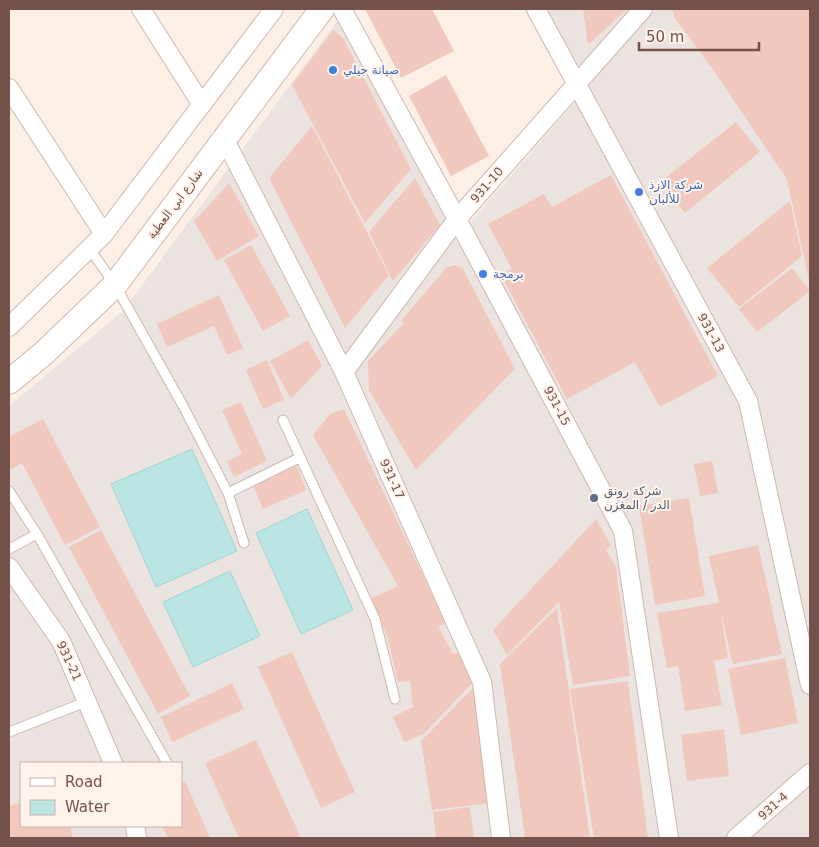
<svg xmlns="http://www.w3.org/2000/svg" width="819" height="847" font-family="'DejaVu Sans',Cairo,sans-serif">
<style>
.industrial{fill:#ebe3df;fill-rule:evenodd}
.water{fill:#bae5e3;stroke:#a0d6d5}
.building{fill:#f0c8bd}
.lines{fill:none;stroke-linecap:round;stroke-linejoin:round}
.lane-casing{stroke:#cfb7ae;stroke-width:11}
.street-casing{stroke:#cfb7ae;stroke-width:20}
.secondary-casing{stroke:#d2b6ab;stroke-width:26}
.lane{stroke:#fff;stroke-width:9}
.street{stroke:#fff;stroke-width:18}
.secondary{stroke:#fff;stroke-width:24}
.shop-dot{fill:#3f7fe0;stroke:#fff3eb;stroke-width:2}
.service-dot{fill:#5c6f8a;stroke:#fff3eb;stroke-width:2}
.labels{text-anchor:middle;stroke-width:4;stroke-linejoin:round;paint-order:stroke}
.shop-label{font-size:12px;fill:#366cbe;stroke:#fff3eb;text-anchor:start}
.street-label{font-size:12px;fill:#74524b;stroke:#fff3eb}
.service-label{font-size:12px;fill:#4e5e75;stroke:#fff3eb;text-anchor:start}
</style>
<rect width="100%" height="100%" fill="#fcefe5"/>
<path class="industrial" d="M547,9H810V838H9V406L123,311L338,20L458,236L588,87ZM21,763H181V826H21Z"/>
<path class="water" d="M192,449L237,551L156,587L111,484Z
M307,509L353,610L301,634L256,533Z
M230,571L260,636L193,667L163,602Z"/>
<path class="building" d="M365,9H432L454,51L401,78Z
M583,9H627L588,45Z
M673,9H810V285L787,179L714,71L674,17Z
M333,30L343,38L411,169L365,223L292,85Z
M446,75L489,156L451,176L409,96Z
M736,122L760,152L685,213L660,182Z
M312,126L389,275L345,328L269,178Z
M611,175L718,376L660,407L635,362L567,399L501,275L512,269L488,224L544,194L552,207Z
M415,178L440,225L393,281L369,232Z
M229,183L259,236L217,261L194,221Z
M790,201L802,256L739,307L707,268Z
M251,245L290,316L263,331L224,260Z
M455,265L463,269L515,369L416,470L369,390L368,361L404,323L401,321L446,268Z
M792,268L810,291L757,332L739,309Z
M219,295L243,348L227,355L214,326L167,347L157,324Z
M308,340L322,366L291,399L270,361Z
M267,360L284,400L263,409L246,370Z
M241,402L267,461L234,477L227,461L242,454L222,410Z
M344,409L446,624L438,626L453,654L459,652L475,680L424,734L404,742L393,717L413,707L410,681L398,682L388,638L371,598L398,586L313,435L330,414Z
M43,419L100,527L65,545L22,463L9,470V437Z
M712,461L718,493L700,496L694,464Z
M297,466L306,490L263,509L253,485Z
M689,498L705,596L655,605L639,506Z
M596,519L611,545L606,550L616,567L630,676L573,685L559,602L507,655L493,630Z
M101,530L190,696L158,714L69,547Z
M758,545L782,654L733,664L720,610L728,658L714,661L722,705L685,711L678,666L667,668L657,613L719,603L709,556Z
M557,608L590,838H525L500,664Z
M292,652L355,792L321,808L258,667Z
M785,658L798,723L741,735L728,669Z
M628,681L648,838H594L570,689Z
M232,683L244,709L172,742L161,717Z
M476,685L490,803L432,810L421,741Z
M724,729L729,776L687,781L681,735Z
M256,740L301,838H239L205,763Z
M185,781L210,838H168L162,826H181V783Z
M21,803V826H70L73,838H9V806Z
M470,807L474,838H436L433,812Z"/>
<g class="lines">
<defs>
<path id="lane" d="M89,248L115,285L182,404L228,493L244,543
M283,420L375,619L395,699
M9,491L37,534L167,763
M228,493L299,458
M9,549L37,534
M9,732L88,701"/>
<path id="street" d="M141,9L202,105
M342,9L457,219L623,531L669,838
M536,9L748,401L810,685
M9,88L104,234
M224,138L344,372L482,682L501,838
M9,327L104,234L274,9
M344,372L457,219L643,9
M9,567L61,641L113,763
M135,826L137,838
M736,838L810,773"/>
<path id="secondary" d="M9,382L44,353L115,285L322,9"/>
</defs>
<use href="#lane" class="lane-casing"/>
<use href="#street" class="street-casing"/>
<use href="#secondary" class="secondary-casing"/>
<use href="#lane" class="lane"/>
<use href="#street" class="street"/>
<use href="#secondary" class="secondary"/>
</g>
<g class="shop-dot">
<circle cx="333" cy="70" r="5"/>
<circle cx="639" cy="192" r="5"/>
<circle cx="483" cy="274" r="5"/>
</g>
<circle class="service-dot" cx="594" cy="498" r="5"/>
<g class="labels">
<g class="shop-label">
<text x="343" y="74">صيانة جيلي</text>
<text x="649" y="189">شركة الازذ<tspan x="649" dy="14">للألبان</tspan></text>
<text x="493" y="278">برمجة</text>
</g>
<g class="street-label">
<text transform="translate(487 185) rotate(-49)" y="4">931-10</text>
<text transform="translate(175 204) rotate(-53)" y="4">شارع ابي العطية</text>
<text transform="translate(711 333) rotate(61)" y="4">931-13</text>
<text transform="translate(557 406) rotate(62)" y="4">931-15</text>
<text transform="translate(392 479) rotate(66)" y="4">931-17</text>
<text transform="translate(69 661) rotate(65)" y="4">931-21</text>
<text transform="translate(773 806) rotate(-42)" y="4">931-4</text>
</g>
<g class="service-label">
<text x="604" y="495">شركة رونق<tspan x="604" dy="14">الدر / المغزن</tspan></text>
</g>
</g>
<rect width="819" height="847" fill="none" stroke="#74524b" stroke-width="20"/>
<rect x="20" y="762" width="162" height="65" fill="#fff3eb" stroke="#c7b3ab"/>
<rect x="30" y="778" width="25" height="8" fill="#ffffff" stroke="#c7b3ab"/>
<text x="65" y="787" font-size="15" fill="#74524b">Road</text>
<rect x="30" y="800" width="25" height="15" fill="#bae5e3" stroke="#c7b3ab"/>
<text x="65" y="812" font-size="15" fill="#74524b">Water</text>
<path d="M639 42v8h120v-8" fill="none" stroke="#74524b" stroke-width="2.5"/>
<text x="646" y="42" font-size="15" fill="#74524b" stroke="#fff3eb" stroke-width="4" paint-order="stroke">50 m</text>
</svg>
